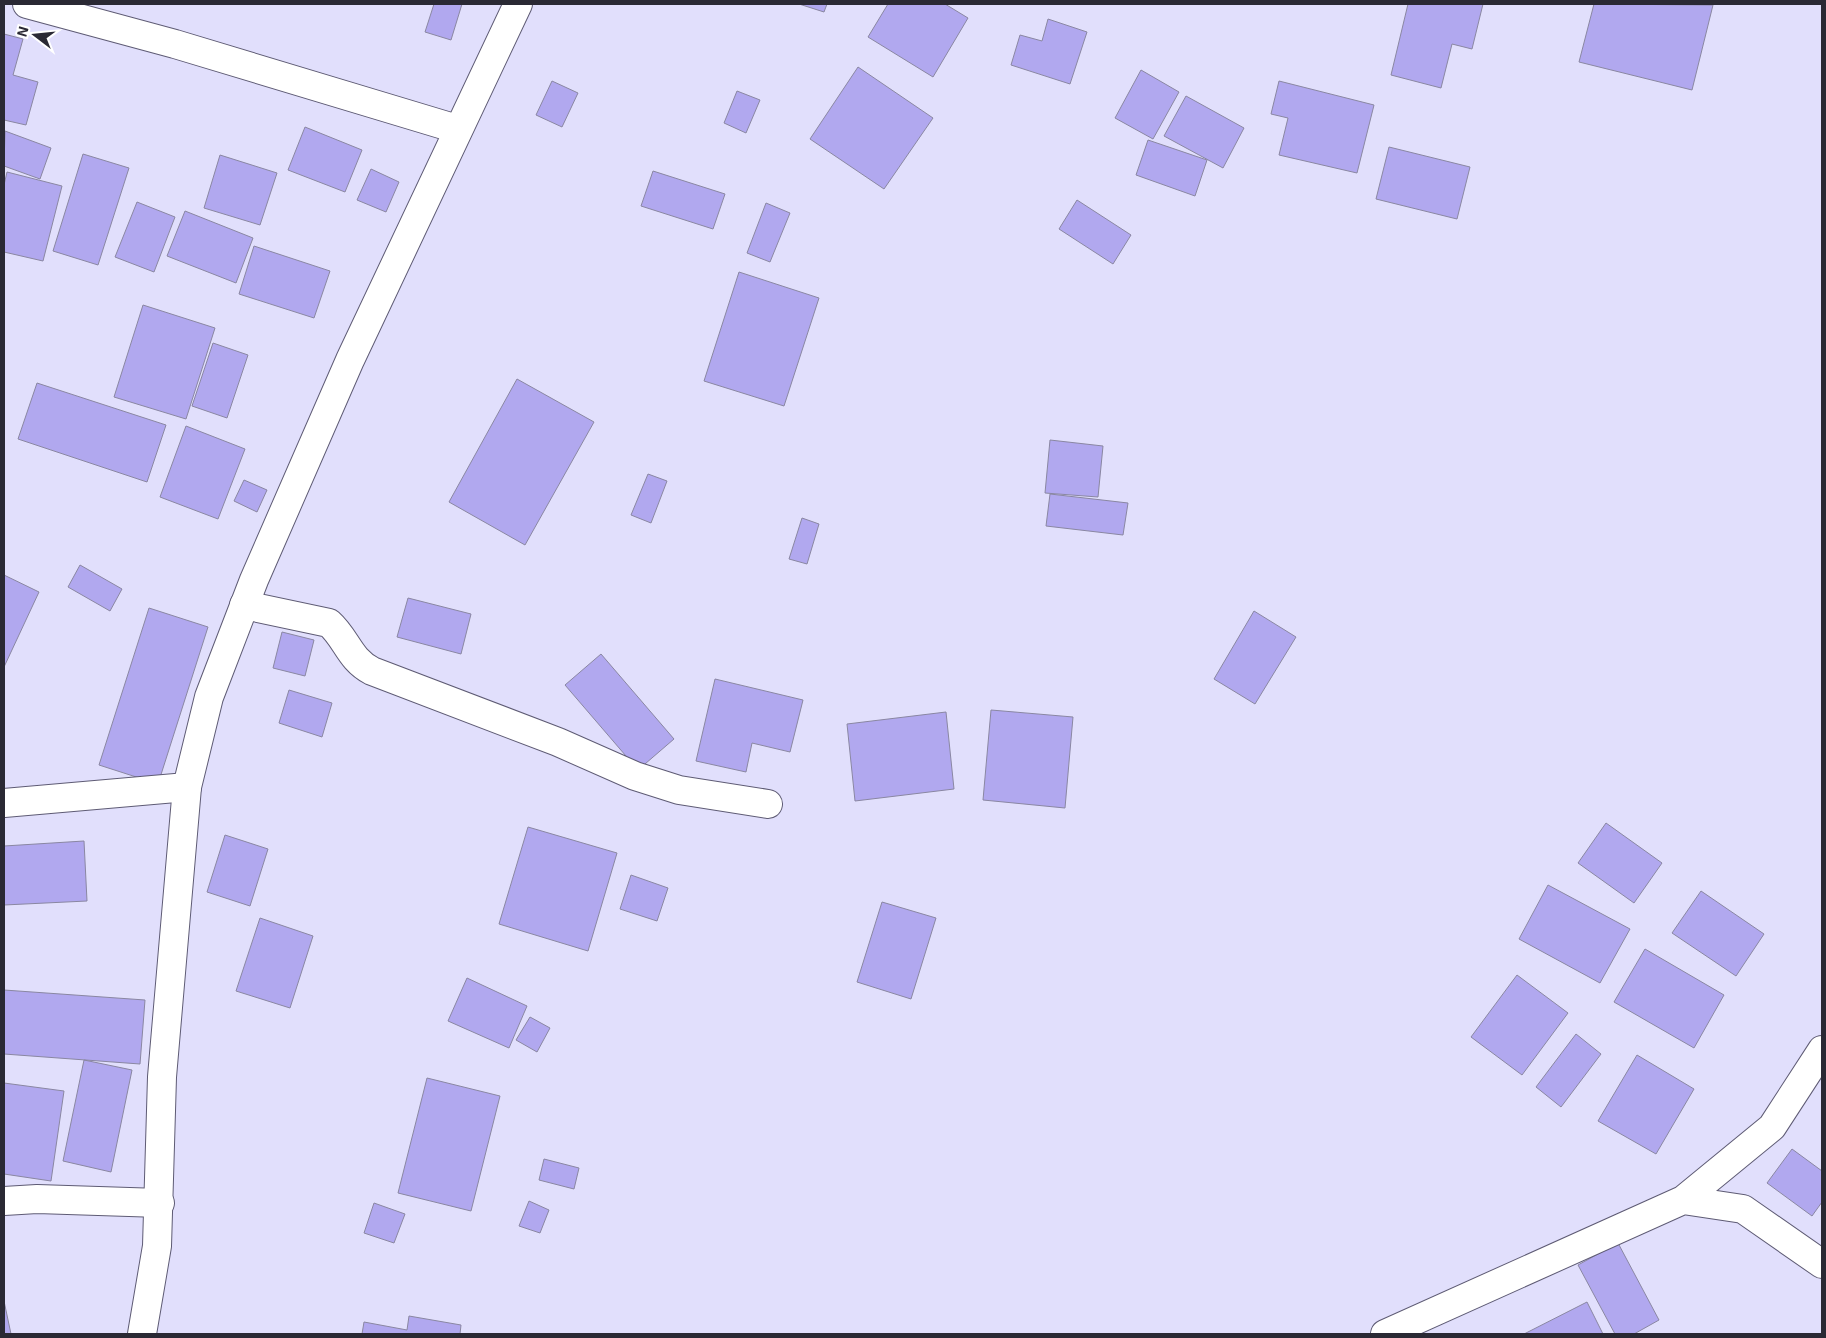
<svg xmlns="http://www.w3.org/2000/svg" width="1826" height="1338" font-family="'Exo 2',sans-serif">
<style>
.building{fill:#b1a8ef;stroke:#8a87a2}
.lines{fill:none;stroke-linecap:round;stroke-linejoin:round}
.street-casing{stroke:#5e5b74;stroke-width:30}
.secondary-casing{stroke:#5e5b74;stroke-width:30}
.street{stroke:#fff;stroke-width:28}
.secondary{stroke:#fff;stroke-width:28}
</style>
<rect width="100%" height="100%" fill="#e1dffc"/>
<path class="building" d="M434,4H462L451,40L425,32Z
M799,4H827L824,12Z
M888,4H945L968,18L933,77L868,37Z
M1408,4H1483L1472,49L1452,44L1441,88L1391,75Z
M1594,4L1713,5L1692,90L1579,62Z
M1048,19L1087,32L1070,84L1011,65L1020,35L1042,41Z
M4,34L23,39L13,75L38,82L26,125L4,120Z
M858,67L933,118L884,189L810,139Z
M1141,70L1179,92L1153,139L1115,118Z
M552,81L578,93L562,127L536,115Z
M1279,81L1374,105L1357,173L1279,155L1288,118L1271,114Z
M737,91L760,100L746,133L724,123Z
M1186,96L1244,128L1223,168L1164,136Z
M305,127L362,150L345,192L288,170Z
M5,131L51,148L40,179L4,166Z
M1148,140L1207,160L1195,196L1136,175Z
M1389,147L1470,167L1457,219L1376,199Z
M83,154L129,168L98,265L53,251Z
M220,155L277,173L260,225L204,208Z
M371,169L399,182L386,212L357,200Z
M653,171L725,194L713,229L641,206Z
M7,172L62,186L43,261L4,252V185Z
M1077,200L1131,235L1113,264L1059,229Z
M137,202L175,217L154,272L115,257Z
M766,203L790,213L770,262L747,253Z
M185,211L253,238L236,283L167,256Z
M254,246L330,271L314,318L239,294Z
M739,272L819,298L784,406L704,381Z
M143,305L215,328L186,419L114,397Z
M213,343L248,355L227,418L192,406Z
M517,379L594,422L525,545L449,502Z
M37,383L166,425L147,482L18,439Z
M186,426L245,449L218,519L160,497Z
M1050,440L1103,446L1098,497L1045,493Z
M648,474L667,481L651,523L631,515Z
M244,480L267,490L257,512L234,501Z
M1050,494L1128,503L1123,535L1046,526Z
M802,518L819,524L807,564L789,559Z
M80,565L122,589L110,611L68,587Z
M4,575L39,592L4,667Z
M408,598L471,614L461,654L397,637Z
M149,608L208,627L158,784L99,765Z
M1254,611L1296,637L1255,704L1214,679Z
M282,632L314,640L305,676L273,668Z
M601,654L674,739L638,770L565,685Z
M715,679L803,700L790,752L752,743L746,772L696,761Z
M289,690L332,703L322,737L279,723Z
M991,710L1073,717L1065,808L983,800Z
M946,712L954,789L855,801L847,724Z
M1606,823L1662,863L1634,903L1578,863Z
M528,827L617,853L588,951L499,924Z
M225,835L268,849L250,906L207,892Z
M84,841L87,901L4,905V846Z
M631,875L668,888L657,921L620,909Z
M1548,885L1630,929L1600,983L1519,939Z
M1701,891L1764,934L1736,976L1672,933Z
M882,902L936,918L911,999L857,982Z
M260,918L313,936L290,1008L236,991Z
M1645,949L1724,995L1694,1048L1614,1002Z
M1517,975L1568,1013L1522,1075L1471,1037Z
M467,978L527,1006L509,1048L448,1021Z
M4,990L145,1000L140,1064L4,1054Z
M530,1017L550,1028L537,1052L516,1040Z
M1576,1034L1601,1054L1561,1107L1536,1087Z
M1637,1055L1694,1089L1656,1154L1598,1121Z
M84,1060L132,1070L111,1172L63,1161Z
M427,1078L500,1096L471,1211L398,1193Z
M4,1083L64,1091L51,1181L4,1174Z
M1792,1149L1822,1171V1202L1812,1216L1767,1183Z
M544,1159L579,1168L574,1189L539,1180Z
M529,1201L549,1210L540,1233L519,1226Z
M374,1203L405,1214L394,1243L364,1233Z
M1618,1243L1659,1320L1634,1334H1615L1578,1265Z
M4,1301L11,1334H4Z
M1587,1302L1603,1334H1524Z
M409,1316L461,1325L460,1334H362L364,1322L407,1330Z"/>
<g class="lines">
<defs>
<path id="street" d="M27,4L175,44L457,129
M244,605L329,623C347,639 349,659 372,671L558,742L635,776L679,790L768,804
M4,803L187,787
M1683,1200L1743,1209L1822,1264
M4,1201L37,1199L160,1203
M1385,1334L1683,1200L1772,1127L1822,1050"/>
<path id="secondary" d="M142,1334L157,1246L162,1077L187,787L209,697L254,580L350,360L518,4"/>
</defs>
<use href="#street" class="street-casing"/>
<use href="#secondary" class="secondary-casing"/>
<use href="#street" class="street"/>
<use href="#secondary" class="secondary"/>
</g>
<rect width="1826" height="1338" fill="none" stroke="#2a2934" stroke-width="10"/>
<g transform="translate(35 35) rotate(286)" stroke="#ffffff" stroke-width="4" paint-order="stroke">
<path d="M0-4L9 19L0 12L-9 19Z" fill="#2a2934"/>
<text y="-8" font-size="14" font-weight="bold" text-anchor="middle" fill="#2a2934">N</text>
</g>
</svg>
